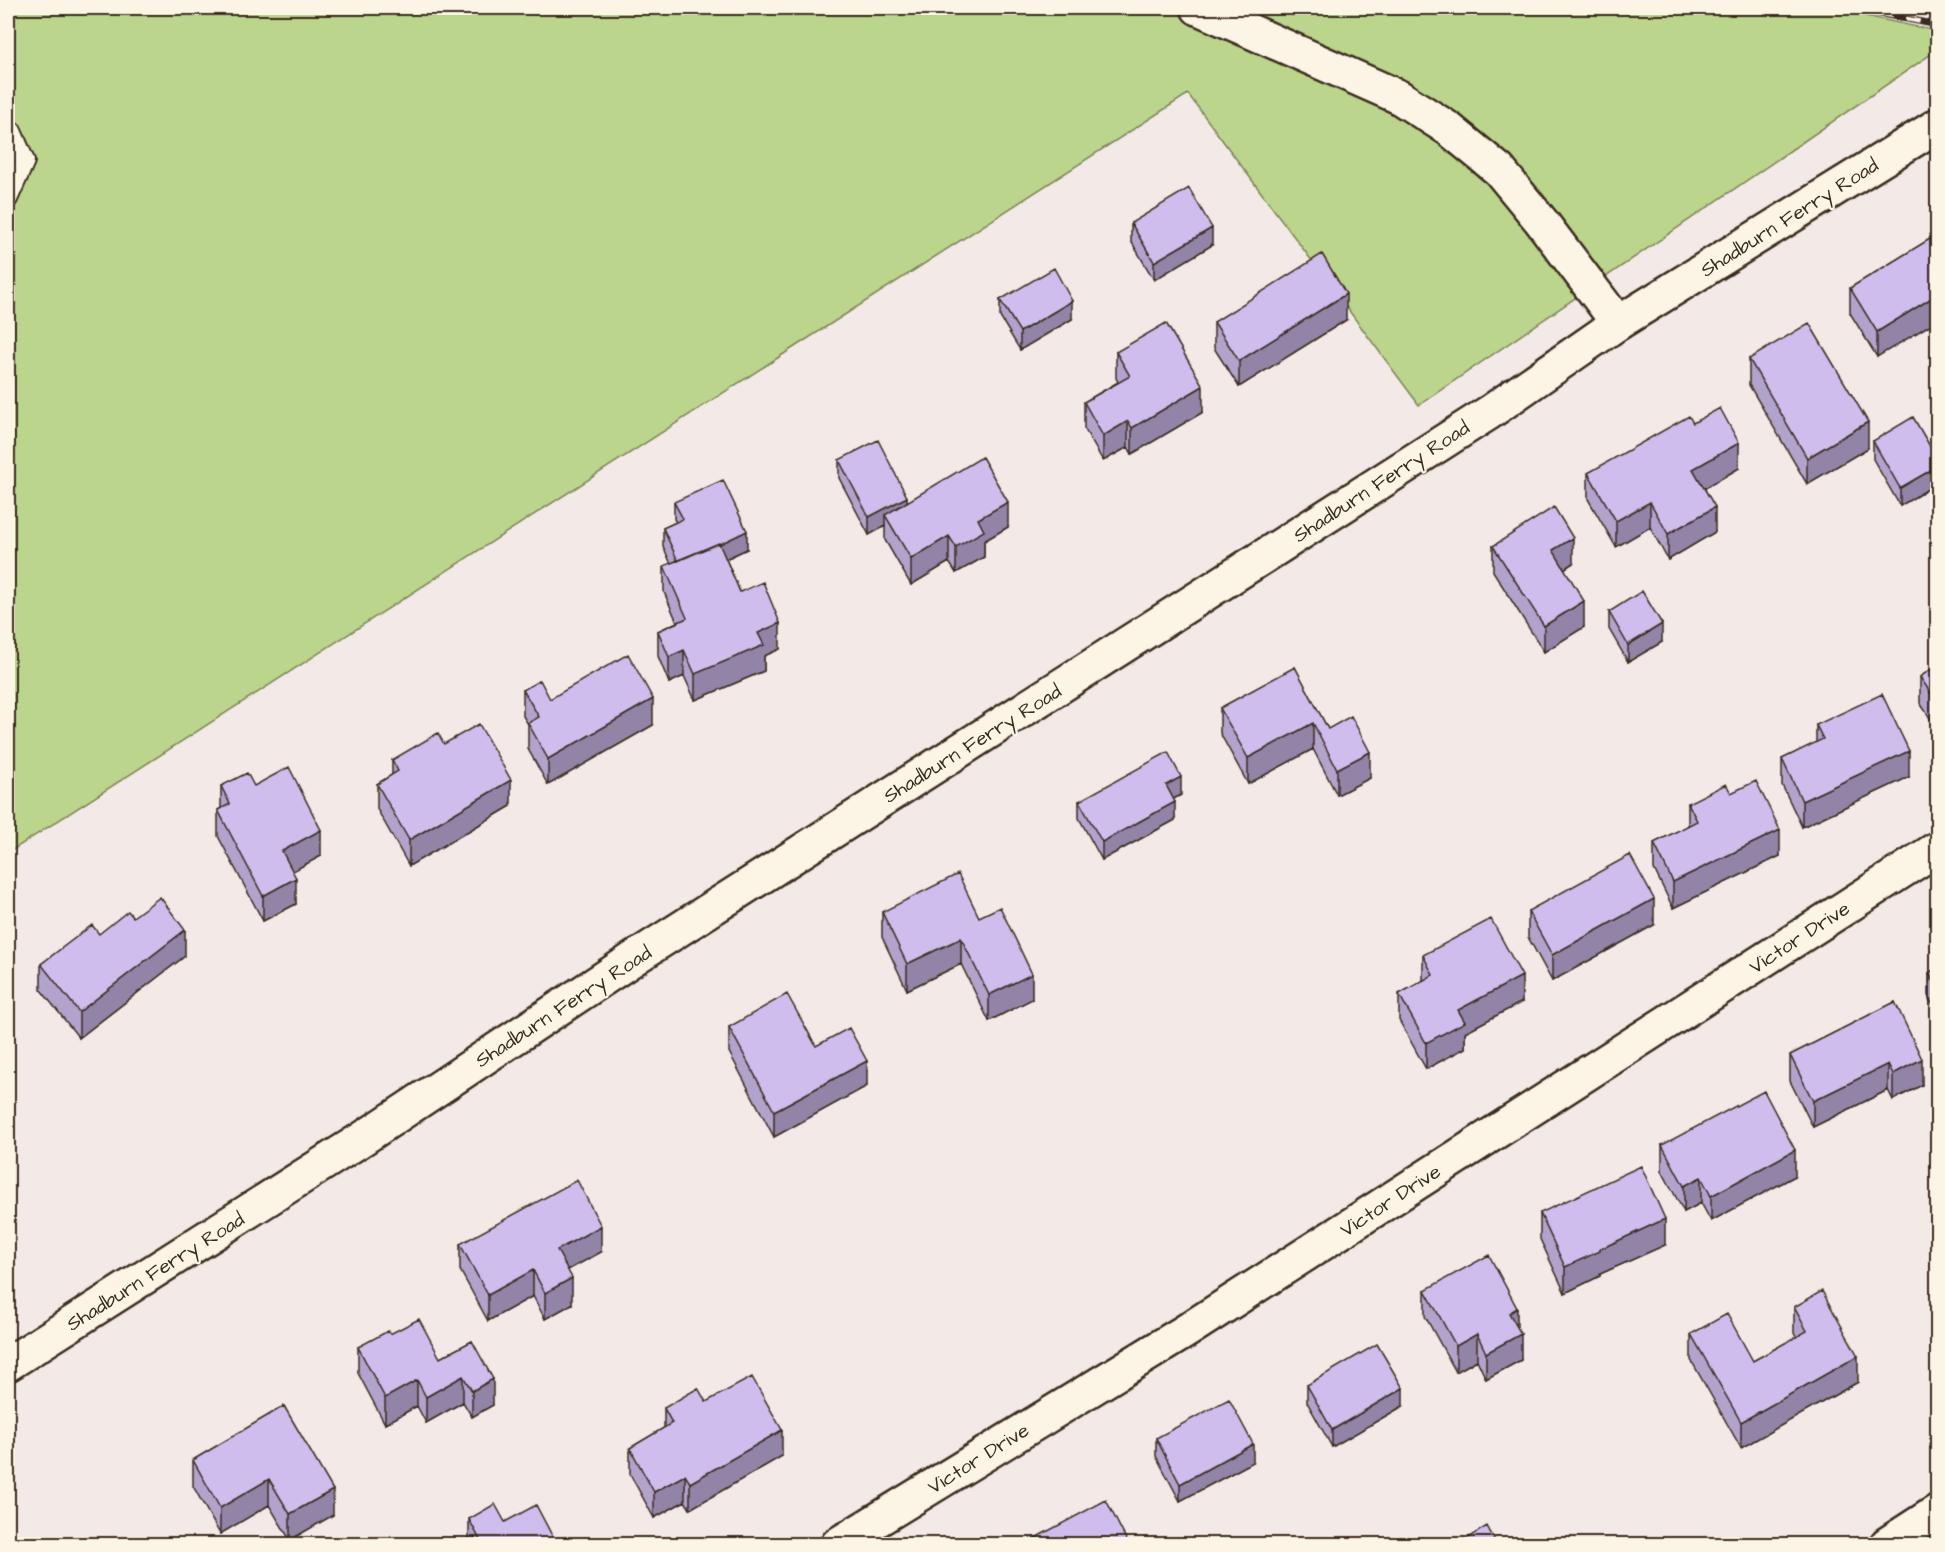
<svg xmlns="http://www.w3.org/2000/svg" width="1945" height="1552" font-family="'Architects Daughter',sans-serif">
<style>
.green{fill:#bbd58c;stroke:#7b8055;stroke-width:1.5}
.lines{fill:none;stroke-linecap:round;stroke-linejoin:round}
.service-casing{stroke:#3b2a1e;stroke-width:22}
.minor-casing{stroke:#3b2a1e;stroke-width:38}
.tertiary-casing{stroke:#3b2a1e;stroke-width:38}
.service{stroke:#fcf5e5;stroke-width:18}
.minor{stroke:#fcf5e5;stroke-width:33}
.tertiary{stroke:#fcf5e5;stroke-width:33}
.rail-casing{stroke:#3b2a1e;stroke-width:7}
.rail{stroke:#fcf5e5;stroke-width:4.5;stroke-dasharray:14;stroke-linecap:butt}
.wall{fill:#b2a3cd;stroke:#3b2a1e;stroke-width:1.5}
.shaded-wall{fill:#9184a7;stroke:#3b2a1e;stroke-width:1.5}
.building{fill:#cfbdee;stroke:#3b2a1e;stroke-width:1.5}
.labels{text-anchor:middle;stroke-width:4.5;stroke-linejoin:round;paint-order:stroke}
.street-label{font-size:20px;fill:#3b2a1e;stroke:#fcf5e5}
</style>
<rect width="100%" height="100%" fill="#f3eae7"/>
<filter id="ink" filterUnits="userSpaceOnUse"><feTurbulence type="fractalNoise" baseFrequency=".0167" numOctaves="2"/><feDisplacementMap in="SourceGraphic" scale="12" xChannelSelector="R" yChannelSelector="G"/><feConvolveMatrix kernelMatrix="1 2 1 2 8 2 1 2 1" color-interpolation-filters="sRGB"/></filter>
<g filter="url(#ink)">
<path class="green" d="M8,8H1827L1937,31V50L1419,405L1188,94L8,853Z"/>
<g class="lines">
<defs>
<path id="service" d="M8,129L12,131L25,161L8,199"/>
<path id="minor" d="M1198,8L1399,97L1449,129L1499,170L1541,221L1618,323
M838,1544L1186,1331L1938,848
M1887,1544L1938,1511"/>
<path id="tertiary" d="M8,1364L362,1139L639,955L1490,412L1618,323L1938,125"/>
</defs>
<use href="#service" class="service-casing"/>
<use href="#minor" class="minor-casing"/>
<use href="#tertiary" class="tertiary-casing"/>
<use href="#service" class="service"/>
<use href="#minor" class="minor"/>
<use href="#tertiary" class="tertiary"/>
<defs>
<path id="rail" d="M1851,8L1938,25"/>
</defs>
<use href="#rail" class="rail-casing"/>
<use href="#rail" class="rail"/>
</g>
<path class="wall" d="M1131,223L1212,245L1154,280L1131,241Z
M1938,234L1877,357L1850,313V288Z
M1000,300L1072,319L1020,350L1000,317Z
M1346,320L1239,387L1214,348V322Z
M1116,352L1203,412L1132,454L1128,447L1103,461L1084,428V402L1118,382L1116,378Z
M1749,359L1868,448L1807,484L1749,385Z
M1693,423L1739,468L1705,488L1715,532L1668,560L1650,527L1616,547L1588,499V473Z
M1873,441L1938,460V483L1900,506L1873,459Z
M839,460L907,501L1008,527L984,541V557L956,573L949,562L911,585L885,540V526L869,535L839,478Z
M674,502L747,549L726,559L740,592L780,649L764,656V671L695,700L684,676L669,683L658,656V631L677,622L664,592V566L671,564L663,546V528L676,522L674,519Z
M1493,546L1573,563L1564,569L1584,627L1544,652L1493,571Z
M1609,612L1662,642L1628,662L1609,629Z
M1938,665V730L1920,703V677Z
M1295,667L1328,729L1370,778L1337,795L1313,749L1248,784L1220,733V708Z
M523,690L550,699L653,725L548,785L528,749V724L523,716Z
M1816,725L1909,777L1802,827L1782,785V759L1816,743Z
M444,744L511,806L409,866L377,809V784L392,775V760Z
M221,786H254L321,856L292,871L296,904L263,921L218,836V810L221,808Z
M1731,793L1780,856L1673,908L1654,869V843L1688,826V803Z
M1181,795L1173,799L1175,820L1102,860L1079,818V801Z
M1528,911L1654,925L1552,981L1528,937Z
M882,912L979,917L1032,999L989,1021L961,964L907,990L882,937Z
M133,917L185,956L79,1038L41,990V964Z
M1423,955L1522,1002L1465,1032V1048L1426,1069L1399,1020V994L1423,981Z
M1938,967V1013L1929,999V973Z
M1895,1002L1922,1085L1893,1100L1888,1090L1813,1127L1790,1081V1055Z
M729,1027L816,1046L867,1086L774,1137L729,1052Z
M1662,1145L1795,1176L1711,1221L1701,1203L1684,1212L1662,1171Z
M1540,1213L1665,1245L1600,1274V1276L1565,1293L1540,1239Z
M460,1244L601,1252L567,1270L572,1304L545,1319L533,1296L488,1321L460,1270Z
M1425,1290L1517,1328L1521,1360L1486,1379L1477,1360L1456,1372L1425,1316Z
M1794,1307L1858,1382L1741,1448L1691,1360V1334L1753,1361L1796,1337L1794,1333Z
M390,1334L440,1358L472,1341L493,1405L472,1417L463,1402L426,1423L417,1406L385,1424L358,1373V1347Z
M1307,1385L1403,1406L1332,1447L1307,1402Z
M706,1402L782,1456L690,1509L685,1501L654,1518L630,1474V1448L664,1428V1408Z
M284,1406L333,1515L290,1540L269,1505L220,1534L193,1486V1460Z
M1156,1438L1253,1462L1180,1501L1156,1456Z
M469,1519L505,1522L557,1545H469Z"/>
<path class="shaded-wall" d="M1212,228V245L1154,280V262Z
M1346,294V320L1239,387V361Z
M1938,294V320L1877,357V332Z
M1072,301V319L1020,350V332Z
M1203,386V412L1132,454V428Z
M1128,421V447L1103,461V436Z
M1868,422V448L1807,484V458Z
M1739,443V468L1693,495V469Z
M1938,466V483L1900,506V488Z
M907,497V515H885V526L869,535V517Z
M1008,502V527L984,541V557L956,573V547L978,519Z
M1650,502V527L1616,547V521Z
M1715,507V532L1668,560V534Z
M747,531V549L679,580V563Z
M949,536V562L911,585V559Z
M1573,538V563L1553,576V550Z
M1584,601V627L1544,652V626Z
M780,623V649L764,656V671L695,700V674L758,633Z
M1662,624V642L1628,662V645Z
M684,650V676L669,683V657Z
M653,699V725L548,785V759Z
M1313,723V749L1248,784V758Z
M1909,751V777L1802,827V801Z
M1370,752V778L1337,795V769Z
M1181,777V795L1166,803V785Z
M511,780V806L409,866V840Z
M1175,802V820L1102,860V842Z
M321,830V856L282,877V851Z
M1780,830V856L1673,908V882Z
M296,878V904L263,921V896Z
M1654,899V925L1552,981V955Z
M185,930V956L79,1038V1012Z
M961,938V964L907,990V964Z
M1032,974V999L989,1021V995Z
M1522,976V1002L1465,1032V1048L1426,1069V1043L1458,1010Z
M1922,1059V1085L1893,1100V1074Z
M867,1061V1086L774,1137V1111Z
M1888,1064V1090L1813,1127V1101Z
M1795,1150V1176L1711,1221V1196Z
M1701,1177V1203L1684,1212V1186Z
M1665,1219V1245L1600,1274V1276L1565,1293V1267L1600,1249Z
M601,1226V1252L557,1276V1250Z
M533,1270V1296L488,1321V1295Z
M572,1278V1304L545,1319V1293Z
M1517,1308V1334L1509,1313Z
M1477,1334V1360L1456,1372V1346Z
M1521,1334V1360L1486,1379V1353Z
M1858,1356V1382L1741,1448V1422Z
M463,1376V1402L426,1423V1397Z
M493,1379V1405L472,1417V1391Z
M417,1380V1406L385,1424V1398Z
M1403,1388V1406L1332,1447V1430Z
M782,1430V1456L690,1509V1483Z
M1253,1444V1462L1180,1501V1484Z
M685,1475V1501L654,1518V1492Z
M269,1479V1505L220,1534V1508Z
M333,1490V1515L290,1540V1514Z"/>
<path class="building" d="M1189,188L1212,228L1154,262L1131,223Z
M1938,234V294L1877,332L1850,288Z
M1322,254L1346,294L1239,361L1214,322Z
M1054,268L1072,301L1020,332L1000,300Z
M1166,323L1203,386L1132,428L1128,421L1103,436L1084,402L1130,376L1116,352Z
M1809,323L1868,422L1807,458L1749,359Z
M1720,408L1739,443L1693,469L1715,507L1668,534L1650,502L1616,521L1588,473L1689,416L1693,423Z
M1913,417L1938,460V466L1900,488L1873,441Z
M878,440L907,497L869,517L839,460Z
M982,457L1008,502L978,519L984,531L956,547L949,536L911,559L885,515Z
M723,480L747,531L720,544L719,543L678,561L663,528L683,519L674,502Z
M1554,507L1573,538L1553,550L1584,601L1544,626L1493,546Z
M719,543L740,592L763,582L780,623L758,633L764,645L695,674L684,650L669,657L658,631L687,618L664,566Z
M1642,591L1662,624L1628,645L1609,612Z
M628,654L653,699L548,759L528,723L539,717L523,690L540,680L550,699Z
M1938,665V704L1920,677Z
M1295,667L1328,729L1351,716L1370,752L1337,769L1313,723L1248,758L1220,708Z
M1882,694L1909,751L1802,801L1782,759L1823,739L1816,725Z
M479,724L511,780L409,840L377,784L398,771L392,760L438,733L444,744Z
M1168,752L1181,777L1166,785L1175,802L1102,842L1079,801Z
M289,767L321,830L282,851L296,878L263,896L218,810L230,804L221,786L247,773L254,786Z
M1756,781L1780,830L1673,882L1654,843L1697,821L1688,803L1726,784L1731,793Z
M1630,855L1654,899L1552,955L1528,911Z
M958,874L979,917L1000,907L1032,974L989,995L961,938L907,964L882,912Z
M160,897L185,930L79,1012L41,964L92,925L99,934L128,911L133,917Z
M1491,919L1522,976L1458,1010L1465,1022L1426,1043L1399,994L1433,975L1423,955Z
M1938,967V987L1929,973Z
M787,994L816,1046L849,1028L867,1061L774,1111L729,1027Z
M1895,1002L1922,1059L1893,1074L1888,1064L1813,1101L1790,1055Z
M1764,1091L1795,1150L1711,1196L1701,1177L1684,1186L1662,1145Z
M1641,1166L1665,1219L1600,1249V1251L1565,1267L1540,1213Z
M577,1180L601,1226L557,1250L572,1278L545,1293L533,1270L488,1295L460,1244Z
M1489,1255L1517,1308L1509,1313L1521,1334L1486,1353L1477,1334L1456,1346L1425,1290Z
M1822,1291L1858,1356L1741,1422L1691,1334L1727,1314L1753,1361L1807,1331L1794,1307Z
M419,1319L440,1358L472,1341L493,1379L472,1391L463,1376L426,1397L417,1380L385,1398L358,1347L388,1331L390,1334Z
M1377,1344L1403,1388L1332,1430L1307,1385Z
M752,1377L782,1430L690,1483L685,1475L654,1492L630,1448L672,1423L664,1408L698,1388L706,1402Z
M1229,1399L1253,1444L1180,1484L1156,1438Z
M284,1406L333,1490L290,1514L269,1479L220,1508L193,1460Z
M1106,1500L1129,1545H1022Z
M495,1504L505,1522L536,1505L557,1545H471L480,1540L469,1519Z
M1487,1526L1497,1545H1456Z
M103,1538L106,1545H91Z"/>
</g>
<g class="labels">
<g class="street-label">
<text transform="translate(1789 217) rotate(-32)" y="7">Shadburn Ferry Road</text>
<text transform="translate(1381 481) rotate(-33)" y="7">Shadburn Ferry Road</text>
<text transform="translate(972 743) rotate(-32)" y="7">Shadburn Ferry Road</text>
<text transform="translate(1799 937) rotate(-33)" y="7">Victor Drive</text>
<text transform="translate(563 1006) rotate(-33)" y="7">Shadburn Ferry Road</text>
<text transform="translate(1390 1200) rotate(-33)" y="7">Victor Drive</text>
<text transform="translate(155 1271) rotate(-32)" y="7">Shadburn Ferry Road</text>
<text transform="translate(978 1458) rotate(-32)" y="7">Victor Drive</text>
</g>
</g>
<rect width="1945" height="1552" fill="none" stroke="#fcf5e5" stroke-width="30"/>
<rect x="15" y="15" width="1915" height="1522" fill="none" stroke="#3b2a1e" stroke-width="2" filter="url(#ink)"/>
</svg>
